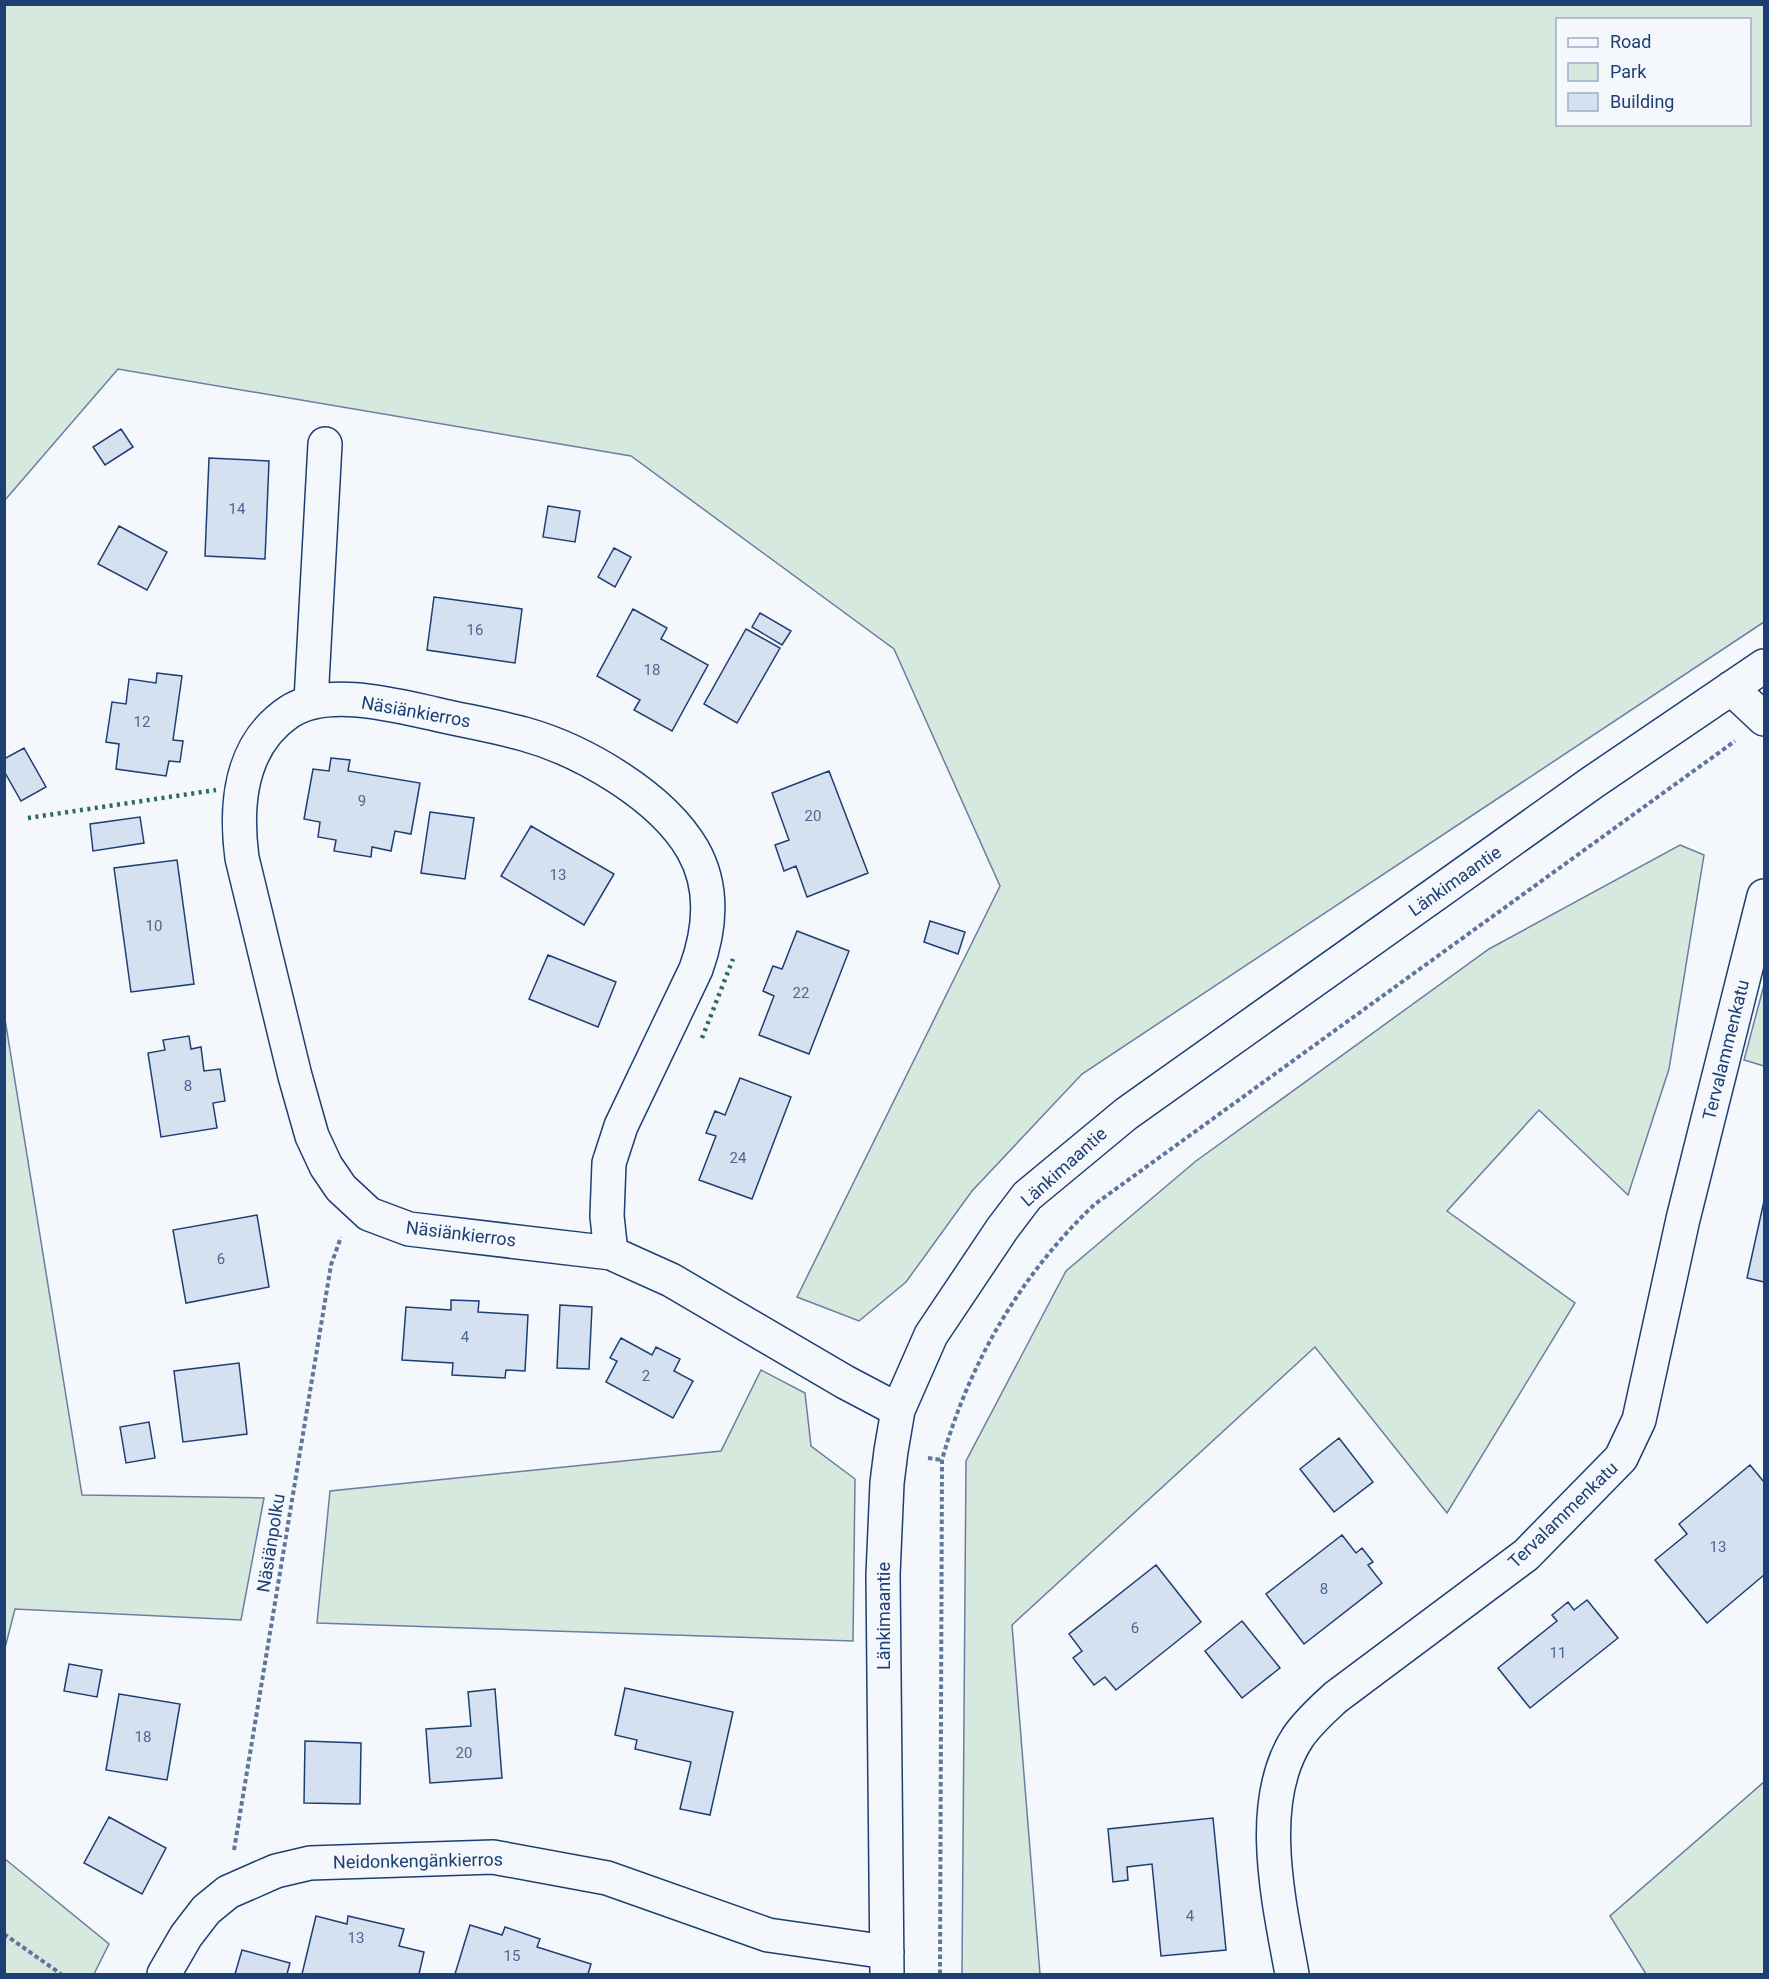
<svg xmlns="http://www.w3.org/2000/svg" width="1769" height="1979" font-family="Roboto,sans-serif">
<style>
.green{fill:#d7e8df;stroke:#687fa3;stroke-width:1.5;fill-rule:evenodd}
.building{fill:#d5e0f0;stroke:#1d3f73;stroke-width:1.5}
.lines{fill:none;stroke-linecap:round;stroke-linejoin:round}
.minor-casing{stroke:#1d3f73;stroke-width:36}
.path{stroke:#5e769c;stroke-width:4;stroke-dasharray:4.5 3;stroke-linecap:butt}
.minor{stroke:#f4f7fb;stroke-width:33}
.hedge{stroke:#2c6c60;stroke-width:4.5;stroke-dasharray:3 4.5;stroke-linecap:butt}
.labels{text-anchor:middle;stroke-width:4.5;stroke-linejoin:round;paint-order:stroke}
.number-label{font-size:15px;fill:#4b6792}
.street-label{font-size:18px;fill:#1d3f73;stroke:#f4f7fb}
</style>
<rect width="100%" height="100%" fill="#f4f7fb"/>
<path class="green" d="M5,4L1764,5V622L1082,1074L972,1191L906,1282L859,1321L797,1297L1000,886L894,649L631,456L118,369L5,500ZM1558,20H1750V124H1558Z
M1680,845L1704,855L1669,1069L1628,1195L1539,1110L1447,1211L1575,1303L1447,1513L1315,1347L1012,1625L1040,1974H962L966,1461L1066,1271L1196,1161L1489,949Z
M1764,985V1066L1744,1060Z
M4,1013L82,1495L264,1498L241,1620L15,1609L5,1648Z
M761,1370L805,1393L811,1446L855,1479L853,1641L317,1623L330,1491L721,1451Z
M1764,1782V1974H1646L1610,1916Z
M5,1859L109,1944L94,1974H5Z"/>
<path class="building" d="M121,429L133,447L105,465L93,447Z
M209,458L269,461L265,559L205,556Z
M548,506L580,511L575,542L543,537Z
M119,526L167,552L147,590L98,564Z
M614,548L631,557L615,587L598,577Z
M434,597L522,609L515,663L427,650Z
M633,609L667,628L661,639L708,665L672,731L634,710L640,700L597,676Z
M760,613L791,631L782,645L752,627Z
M746,629L780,648L737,723L704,704Z
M157,673L182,676L173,740L183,741L180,762L169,761L166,776L116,769L119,744L106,742L112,702L126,704L129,679L156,683Z
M24,748L46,787L21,801L4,771V759Z
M331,758L350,760L348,771L420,783L411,834L395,831L391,851L372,847L371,857L334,851L336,840L318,837L320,822L304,819L313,769L329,771Z
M829,771L868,873L807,897L796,866L784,871L775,845L789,840L772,793Z
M430,812L474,818L465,879L421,873Z
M140,817L144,843L93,851L90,824Z
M531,826L614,874L584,925L501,876Z
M177,860L194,984L131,992L114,868Z
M930,921L965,932L958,954L924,942Z
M797,931L849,951L809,1054L759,1035L774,996L763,991L773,966L782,969Z
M548,955L616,982L598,1027L529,999Z
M189,1036L191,1049L201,1047L204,1071L220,1069L225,1101L213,1103L217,1128L161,1137L148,1053L165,1050L163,1040Z
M740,1078L791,1097L752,1199L699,1180L716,1136L706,1133L715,1111L725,1115Z
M1764,1201V1282L1747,1278Z
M257,1215L269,1287L186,1303L173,1230Z
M451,1300L479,1301L478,1312L528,1315L525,1371L506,1370L505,1378L452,1375L453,1363L402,1360L406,1307L451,1310Z
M560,1305L592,1307L589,1369L557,1368Z
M621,1338L652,1355L656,1347L680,1359L674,1371L693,1381L673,1418L606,1382L617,1361L610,1358Z
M239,1363L247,1434L183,1442L174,1371Z
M149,1422L155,1458L126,1463L120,1427Z
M1339,1438L1373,1482L1334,1512L1300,1469Z
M1750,1465L1764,1482V1575L1707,1623L1655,1560L1687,1534L1679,1524Z
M1342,1535L1356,1553L1362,1548L1373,1562L1368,1565L1382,1583L1304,1644L1266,1594Z
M1156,1565L1201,1622L1116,1690L1105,1677L1094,1685L1073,1658L1082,1651L1069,1634Z
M1587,1600L1618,1638L1530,1708L1498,1668L1557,1621L1552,1615L1568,1602L1574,1610Z
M1242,1621L1280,1668L1242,1698L1205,1651Z
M69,1664L102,1670L97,1697L64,1691Z
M625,1688L733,1712L710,1815L680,1809L691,1762L635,1749L637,1740L615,1735Z
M495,1689L502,1778L430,1783L426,1729L471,1726L468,1692Z
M119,1694L180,1704L167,1780L106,1770Z
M305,1741L361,1743L360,1804L304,1803Z
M109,1817L166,1848L142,1894L84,1863Z
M1213,1818L1226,1950L1161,1956L1152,1864L1127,1867L1128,1880L1113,1882L1108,1829Z
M316,1916L347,1924L348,1916L404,1929L399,1946L424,1952L419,1974H302Z
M470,1925L502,1935L505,1927L540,1939L537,1947L591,1964L588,1974H455Z
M242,1950L290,1963L287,1974H235Z"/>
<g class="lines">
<defs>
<path id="minor" d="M1731,688L1764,719
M311,701L325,444
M611,1253L607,1216L609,1163L621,1126L696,969C710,930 714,887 693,850C662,796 582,750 524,734C495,726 465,721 435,714C394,705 327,687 289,712C240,745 235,805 242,858L295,1076L312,1136L326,1166L341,1188L369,1214L409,1229L611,1253L671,1280L845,1382L898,1410
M164,1974L186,1936L206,1910L228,1892L276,1871L310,1863L493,1857L607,1878L768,1935L887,1952
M887,1974L883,1575L887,1483L891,1451L898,1410L931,1335L1002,1229L1027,1196L1126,1114L1593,782L1764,666
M1292,1974C1279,1902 1255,1802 1298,1737C1309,1721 1323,1709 1336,1697L1526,1555L1621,1458L1639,1420L1683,1219L1764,896"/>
</defs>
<use href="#minor" class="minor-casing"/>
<path class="path" d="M928,1458L942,1460
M234,1850L331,1265L341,1237
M4,1934L61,1974
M940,1974L942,1460C969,1363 1021,1274 1095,1204L1735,741"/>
<use href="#minor" class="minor"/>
<path class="hedge" d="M28,818L216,790
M702,1038L733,959"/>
</g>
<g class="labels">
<g class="number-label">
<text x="237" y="514">14</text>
<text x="475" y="635">16</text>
<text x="652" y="675">18</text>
<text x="142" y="727">12</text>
<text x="362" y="806">9</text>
<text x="813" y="821">20</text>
<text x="558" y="880">13</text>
<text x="154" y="931">10</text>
<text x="801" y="998">22</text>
<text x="188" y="1091">8</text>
<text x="738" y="1163">24</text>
<text x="221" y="1264">6</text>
<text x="465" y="1342">4</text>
<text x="646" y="1381">2</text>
<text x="1718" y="1552">13</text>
<text x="1324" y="1594">8</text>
<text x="1135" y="1633">6</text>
<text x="1558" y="1658">11</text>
<text x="143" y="1742">18</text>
<text x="464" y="1758">20</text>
<text x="1190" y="1921">4</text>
<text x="356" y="1943">13</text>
<text x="512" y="1961">15</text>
</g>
<g class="street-label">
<text transform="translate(416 712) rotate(10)" y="6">Näsiänkierros</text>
<text transform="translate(1455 881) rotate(-35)" y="6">Länkimaantie</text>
<text transform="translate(1726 1050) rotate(-76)" y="6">Tervalammenkatu</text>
<text transform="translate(1064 1167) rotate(-42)" y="6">Länkimaantie</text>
<text transform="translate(461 1234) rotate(7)" y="6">Näsiänkierros</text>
<text transform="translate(1563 1515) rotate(-44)" y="6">Tervalammenkatu</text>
<text transform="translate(271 1543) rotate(-81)" y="6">Näsiänpolku</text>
<text transform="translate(884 1616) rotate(-90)" y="6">Länkimaantie</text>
<text transform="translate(418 1861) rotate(-1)" y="6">Neidonkengänkierros</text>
</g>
</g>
<rect width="1769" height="1979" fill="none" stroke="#1d3f73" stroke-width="12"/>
<rect x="1556" y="18" width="195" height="108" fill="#f4f7fb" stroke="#9eadc5" stroke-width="1.5"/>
<rect x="1568" y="38" width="30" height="9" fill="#f4f7fb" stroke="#9eadc5" stroke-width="1.5"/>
<text x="1610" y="48" font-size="18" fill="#1d3f73">Road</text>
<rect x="1568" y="63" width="30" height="18" fill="#d7e8df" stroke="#9eadc5" stroke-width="1.5"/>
<text x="1610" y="78" font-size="18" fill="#1d3f73">Park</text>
<rect x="1568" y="93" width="30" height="18" fill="#d5e0f0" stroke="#9eadc5" stroke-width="1.5"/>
<text x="1610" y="108" font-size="18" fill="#1d3f73">Building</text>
</svg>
